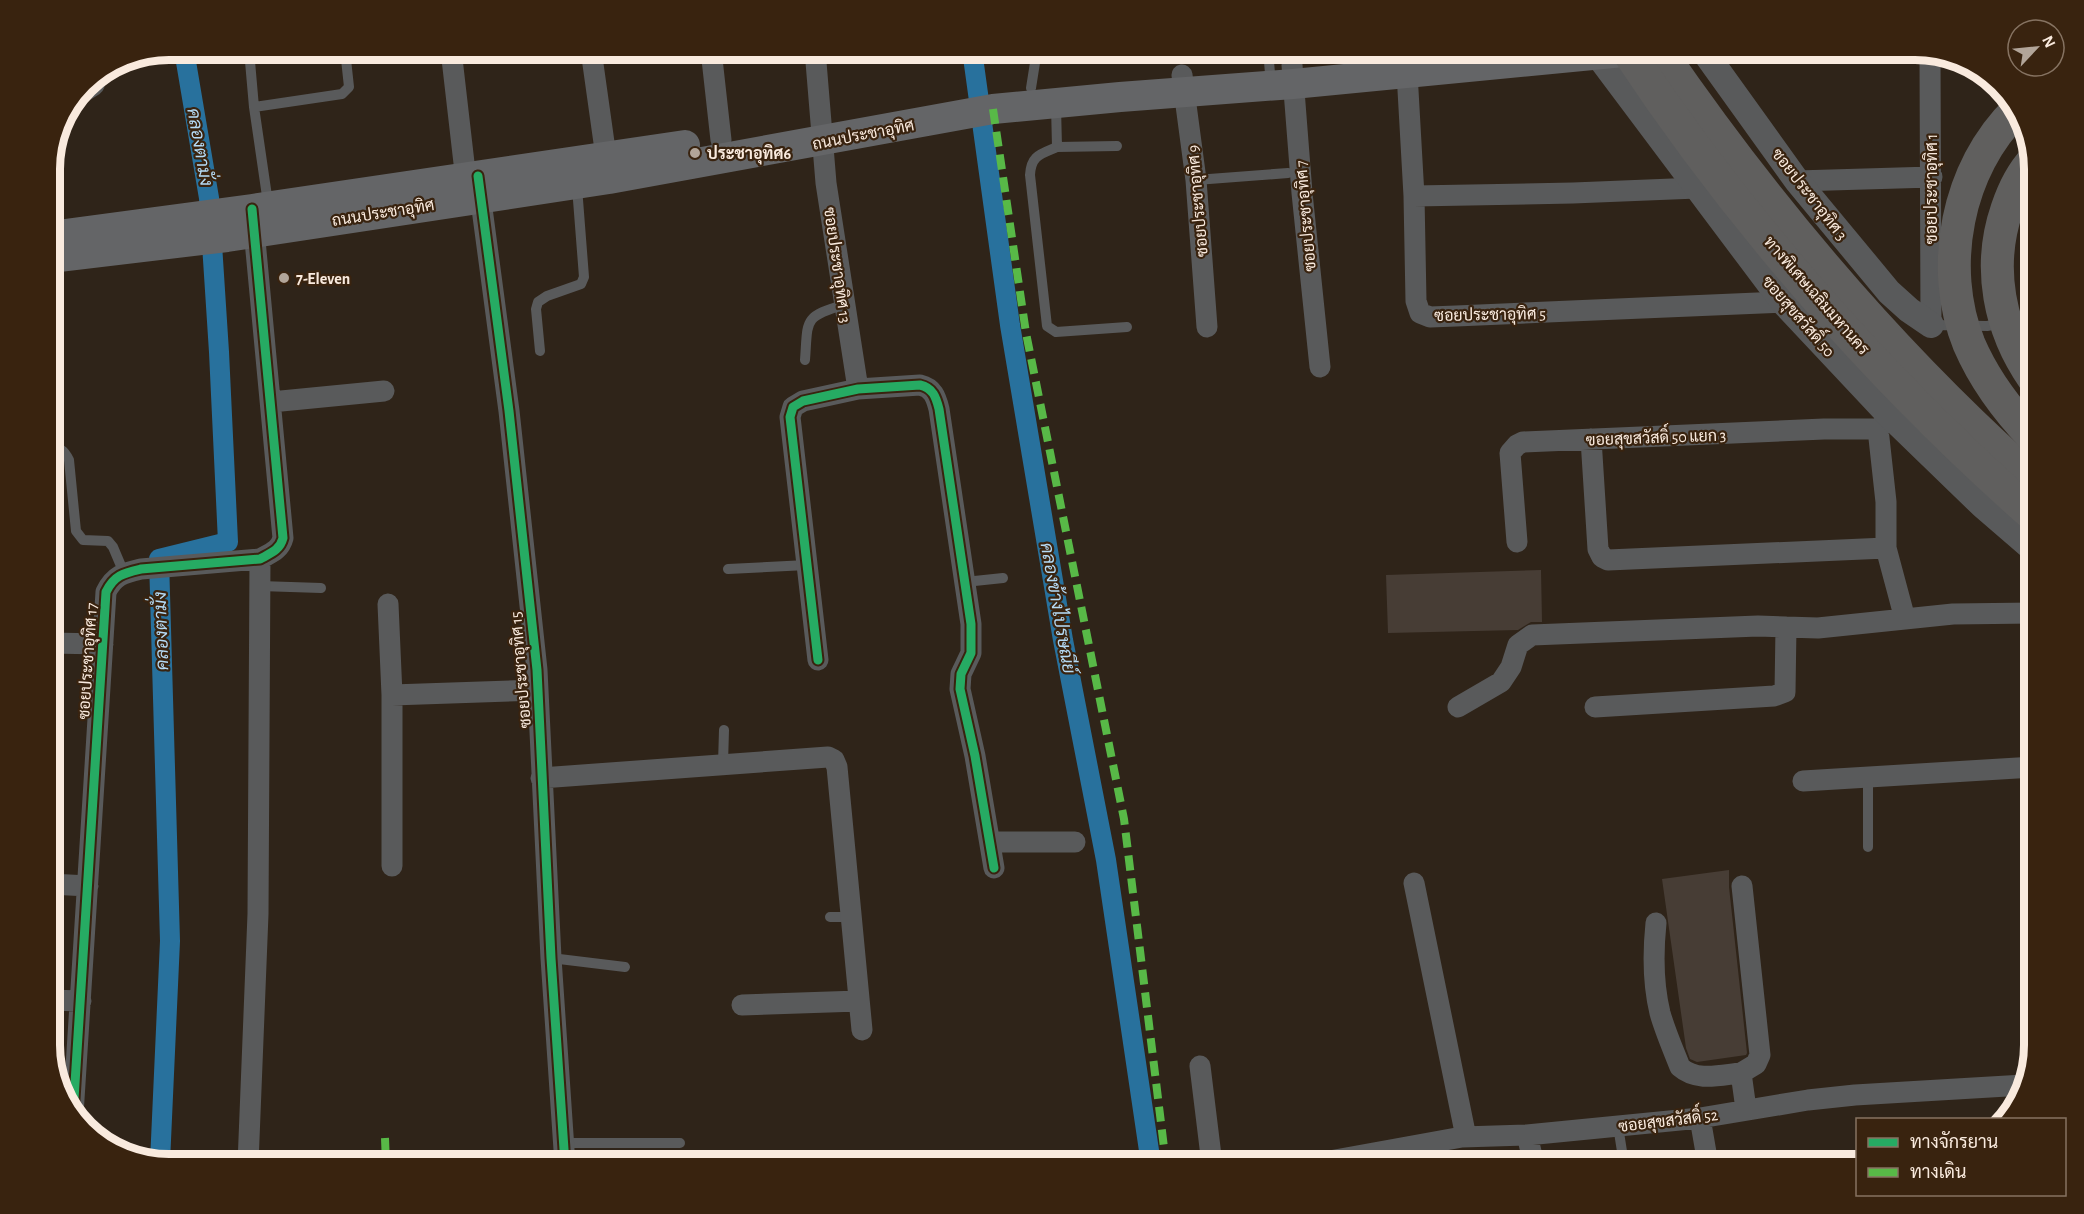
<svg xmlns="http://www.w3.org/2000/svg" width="2084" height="1214" font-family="'Alegreya Sans',Sarabun,sans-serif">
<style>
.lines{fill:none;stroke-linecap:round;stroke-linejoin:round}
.canal{stroke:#28719d;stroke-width:20}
.building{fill:#473d35}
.service{stroke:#595a5b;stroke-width:10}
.minor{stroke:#595a5b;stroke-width:21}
.tertiary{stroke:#595a5b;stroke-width:26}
.secondary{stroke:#646567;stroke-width:30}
.motorway{stroke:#605f5e;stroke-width:33}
.motorway-bridge{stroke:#605f5e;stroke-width:33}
.quiet{stroke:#58b947;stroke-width:8;stroke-dasharray:15 8;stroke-linecap:butt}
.cycleway-casing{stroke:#39230f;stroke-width:13}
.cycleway{stroke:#26ab63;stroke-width:9}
.poi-dot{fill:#b2a599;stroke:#39230f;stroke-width:2}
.labels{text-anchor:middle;stroke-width:4.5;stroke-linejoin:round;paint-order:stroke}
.street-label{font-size:16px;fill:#f9eade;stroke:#39230f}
.poi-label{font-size:16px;font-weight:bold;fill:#f9eade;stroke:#39230f;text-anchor:start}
.water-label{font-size:18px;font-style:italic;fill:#b4daf5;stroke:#39230f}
.rim{fill:none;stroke:#f9eade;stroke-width:8}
</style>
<rect width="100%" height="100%" fill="#2f2419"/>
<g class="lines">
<path class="canal" d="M972,50L1010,325L1063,640L1106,860L1151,1164
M160,1162L170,941L159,559L228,542L219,352L209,198L184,50"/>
</g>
<path class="building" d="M1541,570L1542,622H1531L1518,630L1388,633L1386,575Z
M1729,870V887L1747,1053L1746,1055L1697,1062L1690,1059L1686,1048L1662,879Z"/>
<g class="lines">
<path class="service" d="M249,50L254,107L268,203
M1268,50L1271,85
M1031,88L1037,50
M1056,106L1057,147C1041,154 1031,155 1030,175L1047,326L1056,332L1127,327
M254,107L342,94L349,87L345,50
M1057,147L1117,146
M1196,180L1288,173
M1931,325L1987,326L2034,318
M540,351L536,309L538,302L547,296L581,284L584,277L577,187
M805,360C808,320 803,317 843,305
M50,448C61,448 64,450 69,460L76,531L83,540L108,541L113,547L124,573
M728,569L807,565
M965,582L1003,578
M260,586L321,588
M723,764L724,730
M1868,777V847
M830,917H851
M551,958L625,967
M1618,1126L1624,1164
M564,1143H680"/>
<path class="minor" d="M451,50L467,189
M591,50L608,171
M711,50L721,140
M815,50L826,183L858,389
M1930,54L1931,325
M1406,55L1414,196L1416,301L1420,313L1430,317L1456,316L1783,302
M1292,65L1302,193L1320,367
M1182,75L1196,180L1207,327
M78,95L94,85L97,76
M1797,181L1932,177
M479,186L509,411L537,670L551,958L565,1164
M1414,196L1573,193L1697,188
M271,402L384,391
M1878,429L1886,502V548L1905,619
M1591,439L1598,549L1602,557L1608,560L1886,548
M1517,542L1510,453L1517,445L1523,442L1824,429H1878L1891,417
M388,604L392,695V866
M50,643L103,644
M818,660L790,417L793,407L803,401L858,389L920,385C933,388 936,397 939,409L971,624V653L961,674L960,689L975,756L994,868
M392,695L538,690
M1458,707L1501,682L1511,667L1518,645L1532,635L1758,626L1818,628L1953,614L2034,613
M1595,707L1774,696L1785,692L1786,627
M541,778L828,757L834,760L837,767L862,1030
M1803,781L2034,767
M990,842H1075
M1414,883L1466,1137
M50,884L88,886
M1656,923C1653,952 1653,984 1660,1013C1665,1031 1673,1049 1680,1067C1697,1082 1720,1075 1741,1073L1746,1109
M50,1000L81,1001
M742,1005L859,1001
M1200,1066L1212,1164
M1741,1073L1756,1064L1760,1055L1742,886
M73,1115L106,592C114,575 124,573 141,569L260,559C271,553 280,550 283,538L253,219
M1700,1118L1708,1164
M1527,1135L1534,1164
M248,1164L258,914L260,559
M1313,1164L1462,1137L1527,1135L1700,1118L1808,1100L1855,1095L2024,1085"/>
<path class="tertiary" d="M1703,50L1797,181L1889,292L1909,310L1931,325
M1597,54L1783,302L1891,417L1983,506L2034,550"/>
<path class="secondary" d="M50,236L252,209L685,145
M50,258L227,237L609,179L993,109L1120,97L1293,84L1644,50"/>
<path class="motorway" d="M1659,50C1767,207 1891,354 2034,481"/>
<path class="motorway-bridge" d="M1627,50C1739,220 1881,381 2034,516
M2017,110C1957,168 1938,267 1969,344C1984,379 2008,411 2034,438
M2034,160C2021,174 2013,191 2007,209C1987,267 1999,329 2034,379"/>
<path class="quiet" d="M993,109L1026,333L1124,819L1166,1164
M385,1138L386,1164"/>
<defs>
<path id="cycleway" d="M478,176L509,411L537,670L551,958L565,1164
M818,660L790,417L793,407L803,401L858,389L920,385C933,388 936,397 939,409L971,624V653L961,674L960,689L975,756L994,868
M73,1115L106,592C114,575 124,573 141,569L260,559C271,553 280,550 283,538L252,209"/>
</defs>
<use href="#cycleway" class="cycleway-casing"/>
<use href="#cycleway" class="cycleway"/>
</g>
<g class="poi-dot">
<circle cx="695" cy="153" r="6"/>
<circle cx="284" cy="278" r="6"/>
</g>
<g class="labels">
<g class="street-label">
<text transform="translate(863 134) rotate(-11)" y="6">ถนนประชาอุทิศ</text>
<text transform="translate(1931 189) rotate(-90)" y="6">ซอยประชาอุทิศ 1</text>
<text transform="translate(1810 194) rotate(52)" y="6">ซอยประชาอุทิศ 3</text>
<text transform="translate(1197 201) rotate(-95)" y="6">ซอยประชาอุทิศ 9</text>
<text transform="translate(383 212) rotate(-9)" y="6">ถนนประชาอุทิศ</text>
<text transform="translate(1305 216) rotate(-95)" y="6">ซอยประชาอุทิศ 7</text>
<text transform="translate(838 265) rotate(82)" y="6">ซอยประชาอุทิศ 13</text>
<text transform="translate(1817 295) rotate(49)" y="6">ทางพิเศษเฉลิมมหานคร</text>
<text transform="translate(1490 314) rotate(-1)" y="6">ซอยประชาอุทิศ 5</text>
<text transform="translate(1799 316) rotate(49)" y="6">ซอยสุขสวัสดิ์ 50</text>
<text transform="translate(1656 437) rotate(-2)" y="6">ฃอยสุขสวัสดิ์ 50 แยก 3</text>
<text transform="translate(87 661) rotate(-86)" y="6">ซอยประชาอุทิศ 17</text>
<text transform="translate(520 670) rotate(-95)" y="6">ซอยประชาอุทิศ 15</text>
<text transform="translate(1668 1120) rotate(-7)" y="6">ซอยสุขสวัสดิ์ 52</text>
</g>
<g class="poi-label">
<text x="707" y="159">ประชาอุทิศ6</text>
<text x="296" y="284">7-Eleven</text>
</g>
<g class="water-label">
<text transform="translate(200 147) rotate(80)" y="6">คลองตามั่ง</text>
<text transform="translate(1058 608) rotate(80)" y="6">คลองข้างไปรษณีย์</text>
<text transform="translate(161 631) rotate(-92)" y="6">คลองตามั่ง</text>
</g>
</g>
<path d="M0 0H2084V1214H0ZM169 60H1915A109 109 0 0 1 2024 169V1045A109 109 0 0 1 1915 1154H169A109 109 0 0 1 60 1045V169A109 109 0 0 1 169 60Z" fill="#39230f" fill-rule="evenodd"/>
<path class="rim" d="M169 60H1915A109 109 0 0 1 2024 169V1045A109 109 0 0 1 1915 1154H169A109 109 0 0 1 60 1045V169A109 109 0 0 1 169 60Z"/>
<rect x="1856" y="1118" width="210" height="78" fill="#39230f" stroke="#867362" stroke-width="1.5"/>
<rect x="1868" y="1138" width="30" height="9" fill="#26ab63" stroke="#867362" stroke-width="1.5"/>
<text x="1910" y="1148" font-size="18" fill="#f9eade">ทางจักรยาน</text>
<rect x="1868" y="1168" width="30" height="9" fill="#58b947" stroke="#867362" stroke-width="1.5"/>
<text x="1910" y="1178" font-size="18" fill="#f9eade">ทางเดิน</text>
<g transform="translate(2036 48) rotate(64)"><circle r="28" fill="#39230f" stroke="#867362" stroke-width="1.5"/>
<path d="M0-4.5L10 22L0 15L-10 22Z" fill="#b2a599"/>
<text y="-9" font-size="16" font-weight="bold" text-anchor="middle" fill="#f9eade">N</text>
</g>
</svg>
